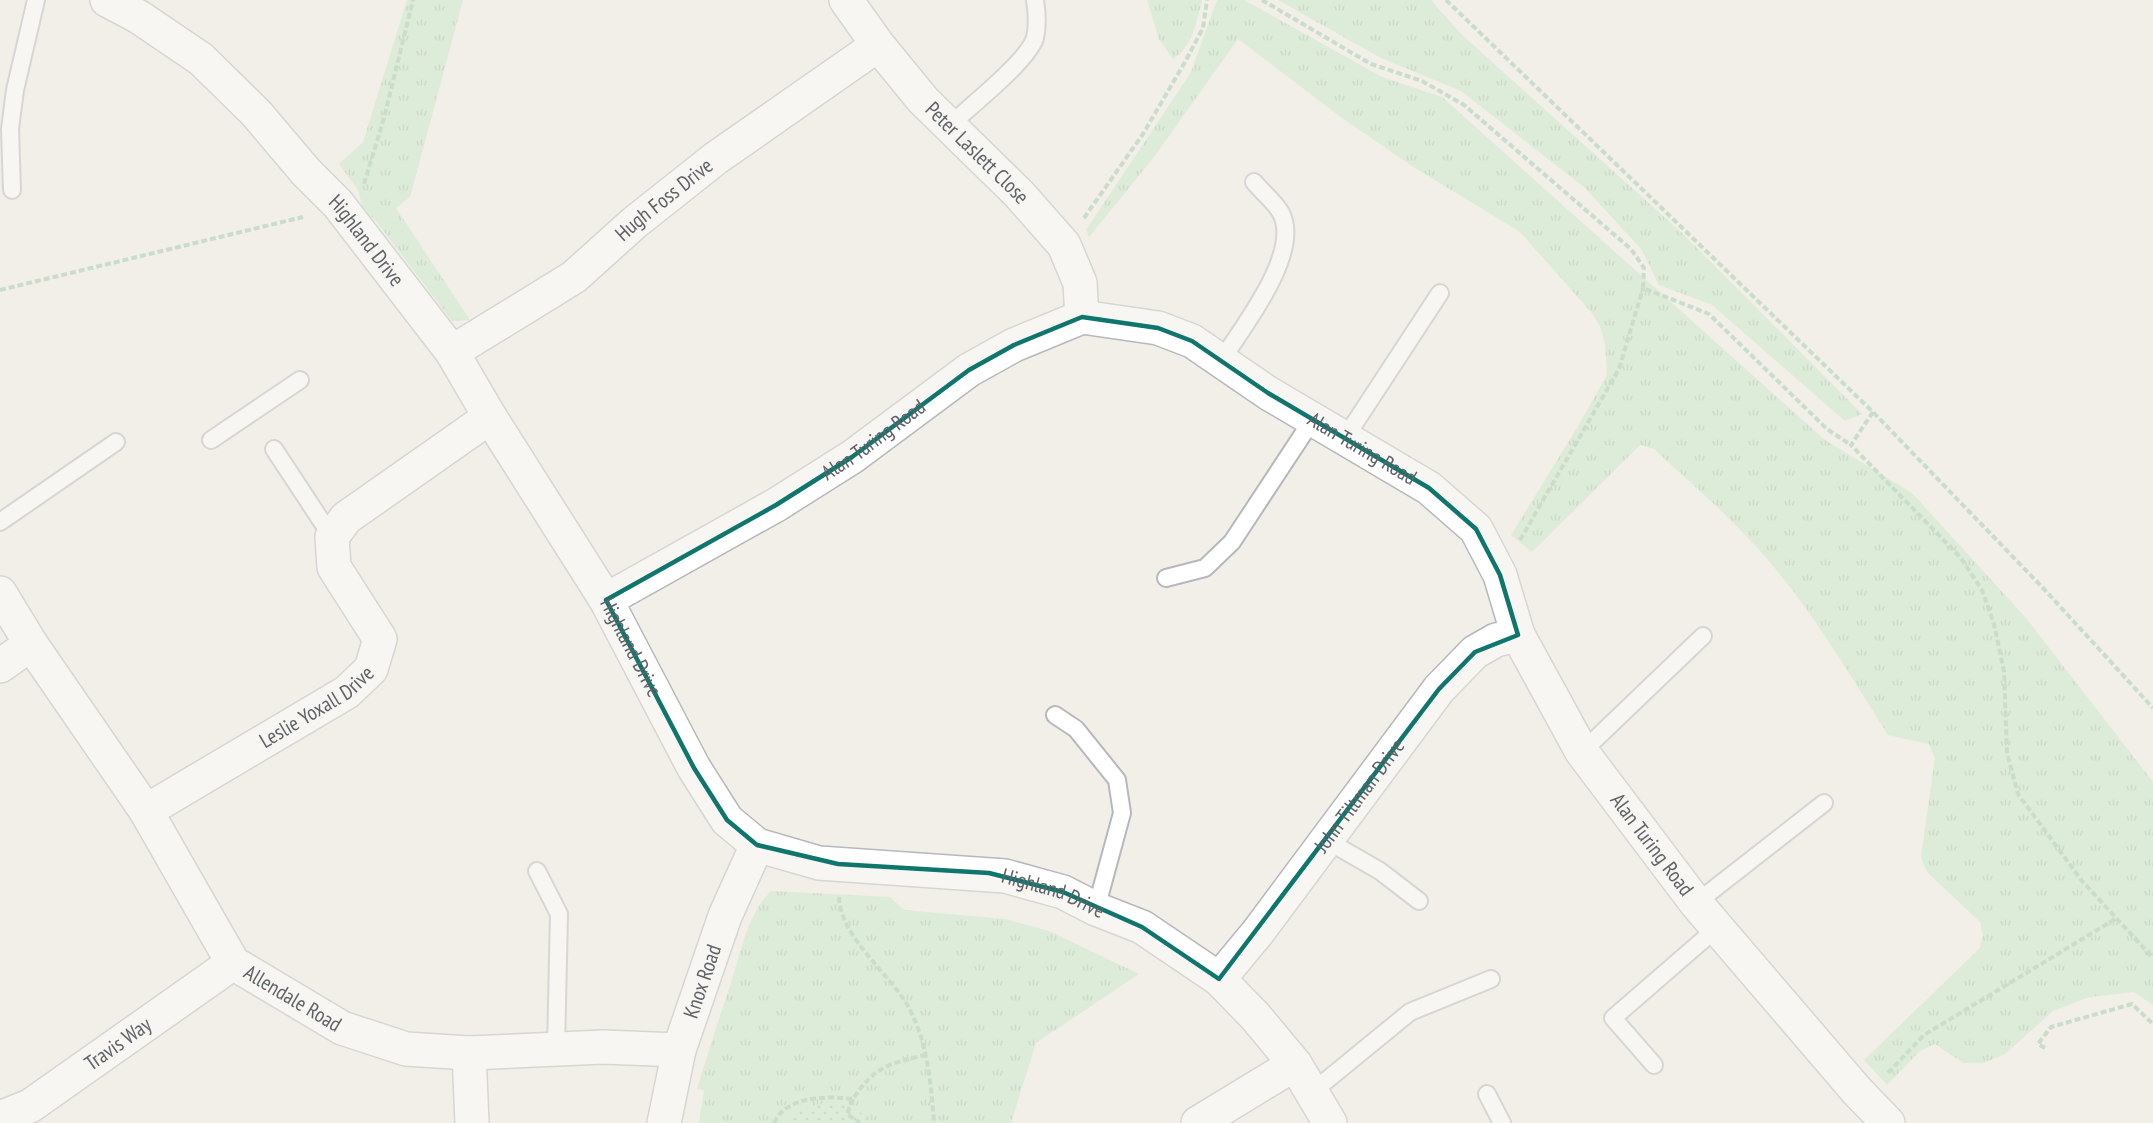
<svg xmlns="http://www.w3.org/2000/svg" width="2153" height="1123" font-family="'PT Sans Narrow',sans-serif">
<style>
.grass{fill:url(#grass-tufts)}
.park{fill:url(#park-dots)}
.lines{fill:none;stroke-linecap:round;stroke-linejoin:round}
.lane-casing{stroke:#b5b8bc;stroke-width:20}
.street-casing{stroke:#b5b8bc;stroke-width:36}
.path{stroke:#9cc7a9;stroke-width:4;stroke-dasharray:6 3;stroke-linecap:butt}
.lane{stroke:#fff;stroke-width:16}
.street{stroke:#fff;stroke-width:33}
.marked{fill:none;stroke:#0f766e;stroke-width:4.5;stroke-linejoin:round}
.labels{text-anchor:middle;stroke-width:4.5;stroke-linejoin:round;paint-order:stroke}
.street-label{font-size:21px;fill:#5f6368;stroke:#fff}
</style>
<defs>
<pattern id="grass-tufts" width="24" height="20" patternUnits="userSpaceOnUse" patternTransform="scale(1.5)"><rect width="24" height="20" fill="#c5e8c5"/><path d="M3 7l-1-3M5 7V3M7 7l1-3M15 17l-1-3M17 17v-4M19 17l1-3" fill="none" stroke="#a3c0a4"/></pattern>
<pattern id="park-dots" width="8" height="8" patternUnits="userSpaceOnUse" patternTransform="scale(1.5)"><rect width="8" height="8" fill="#c5e8c5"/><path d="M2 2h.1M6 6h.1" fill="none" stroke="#a3c0a4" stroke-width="1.8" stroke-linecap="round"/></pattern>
</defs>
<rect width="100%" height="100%" fill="#f1efe8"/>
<path class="grass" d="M407,0H463L410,197L396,208L470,320L452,321L376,221L363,209L358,190L339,164L363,142Z
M1147,0H1202C1197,21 1192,47 1173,59L1159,39Z
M1217,0H1244L1382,77L1442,97L1825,440L1912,493L2026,618L2153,782V1005L2134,992L2089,997L2053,1011L2005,1054L1984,1063H1963L1935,1044L1920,1051L1887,1085L1864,1060L1980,948L1983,935L1980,922L1927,872L1921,857L1935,758L1929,744L1888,735C1845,667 1803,595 1747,537C1718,506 1685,478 1654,449L1640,445L1532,552L1511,535L1577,428L1607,375L1605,344L1600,326L1591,312L1520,232L1412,166L1342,118L1238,39L1154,157L1089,237L1086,230L1191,72Z
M1278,0H1431L1461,34L1682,233L1862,414L1845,421L1712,305L1659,285L1642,250L1584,187L1461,91L1381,58Z
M771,891L890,897L904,910L1005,919L1049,931L1139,974L1036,1043L1011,1123H699L704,1090L697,1089C708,1053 719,1018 731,983C741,952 747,915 771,891Z"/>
<path class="park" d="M831,1102L852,1106L874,1123H784C797,1109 812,1105 831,1102Z"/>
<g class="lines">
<defs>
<path id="lane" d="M949,126C969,107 1027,62 1035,38C1038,25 1037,13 1035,0
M12,190L10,129L15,90L36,0
M1221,361C1242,328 1302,253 1281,213C1275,202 1262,192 1254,182
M1345,438L1440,293
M211,440L300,380
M274,449L332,537
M0,522L116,442
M1166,578L1205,568L1232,542L1313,419
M1055,715L1076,729L1117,780L1122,813L1096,909
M1582,752L1703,636
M1326,840L1380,871L1419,901
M537,871L559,914L556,1049
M1696,903L1824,803
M1654,1065L1613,1018L1718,927
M1311,1093L1410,1012L1491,979
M1487,1094L1502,1123"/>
<g id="street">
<path id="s1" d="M107,0L139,17L201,59L256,113L306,172L338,204L452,352L490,417L606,600L694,768L727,820L757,845L819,863L1005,876L1063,892L1096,909L1142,927L1219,979L1255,1016L1295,1064L1330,1123"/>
<path id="s2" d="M846,0L878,45L923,100L1019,194L1064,245L1080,283L1082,317"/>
<path id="s3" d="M452,352L574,277L634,223L716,158L878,45"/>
<path id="s4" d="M0,593L31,644L146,811L233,963L342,1028L406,1049L469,1053L603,1047L679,1050"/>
<path id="s5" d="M606,600L776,505L852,457L969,370L1014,345L1082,317L1158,328L1192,341L1268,393L1429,488L1476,529L1500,575L1518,635L1582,752L1696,903L1857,1091L1888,1123"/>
<path d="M0,666L31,644"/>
<path id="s6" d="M146,811L347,692L371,669L380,639L334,567L332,537L346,518L490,417"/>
<path id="s7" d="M1219,979L1258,932L1439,689L1475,652L1496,640L1518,635"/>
<path d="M469,1053L472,1123"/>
<path id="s8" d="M0,1118L30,1106L233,963"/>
<path id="s9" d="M664,1123L679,1050L725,916L757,845"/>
<path d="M1198,1123L1295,1064"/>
</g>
</defs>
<use href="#lane" class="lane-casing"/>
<use href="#street" class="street-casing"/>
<path class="path" d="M1262,0L1371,64L1422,81L1464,105L1631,249L1644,268L1643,288L1709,314L1827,429L1851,445
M1446,0L1873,412L2044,589L2153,708
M364,184L384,118L413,0
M1084,218L1143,134L1185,62L1203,28L1207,0
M0,290L303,217
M1873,412L1851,445L1961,558L1982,590L1994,624L2004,671L2007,753L2018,794L2082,881L2153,958
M1520,540L1619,369L1643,288
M839,897C840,938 892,975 910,1010C928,1045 931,1084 934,1123
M2045,1048L2038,1044L2051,1027L2132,1004L2153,1024
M1888,1073L1924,1035L2117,918
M853,1099L847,1114L860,1123
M774,1123C787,1095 828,1096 853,1099C875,1066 888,1064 925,1055"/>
<use href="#lane" class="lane"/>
<use href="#street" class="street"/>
</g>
<path d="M0 0H2153V1123H0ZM1082,317L1158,328L1192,341L1268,393L1429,488L1476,529L1500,575L1518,635L1475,652L1439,689L1219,979L1142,927L1063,892L989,873L838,864L757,845L727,820L694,768L606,600L776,505L852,457L969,370L1014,345Z" fill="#f1efe8" fill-opacity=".55" fill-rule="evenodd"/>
<path class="marked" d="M1082,317L1158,328L1192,341L1268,393L1429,488L1476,529L1500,575L1518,635L1475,652L1439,689L1219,979L1142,927L1063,892L989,873L838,864L757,845L727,820L694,768L606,600L776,505L852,457L969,370L1014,345Z"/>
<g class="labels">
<g class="street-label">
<text dy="7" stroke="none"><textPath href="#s2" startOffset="202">Peter Laslett Close</textPath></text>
<text dy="7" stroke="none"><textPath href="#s3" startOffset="262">Hugh Foss Drive</textPath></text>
<text dy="7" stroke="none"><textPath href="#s1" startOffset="357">Highland Drive</textPath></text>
<text dy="7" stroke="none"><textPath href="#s5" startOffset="312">Alan Turing Road</textPath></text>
<text dy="7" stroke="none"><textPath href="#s5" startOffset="870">Alan Turing Road</textPath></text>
<text dy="7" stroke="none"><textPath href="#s1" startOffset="843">Highland Drive</textPath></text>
<text dy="7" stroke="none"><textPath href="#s6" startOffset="200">Leslie Yoxall Drive</textPath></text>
<text dy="7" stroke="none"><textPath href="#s7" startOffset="231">John Tiltman Drive</textPath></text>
<text dy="7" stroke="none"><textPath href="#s5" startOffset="1374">Alan Turing Road</textPath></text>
<text dy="7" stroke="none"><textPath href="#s1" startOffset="1382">Highland Drive</textPath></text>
<text dy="7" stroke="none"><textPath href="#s9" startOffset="147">Knox Road</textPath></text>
<text dy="7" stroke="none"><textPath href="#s4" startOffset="507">Allendale Road</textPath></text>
<text dy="7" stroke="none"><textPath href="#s8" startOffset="140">Travis Way</textPath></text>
</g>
</g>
</svg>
